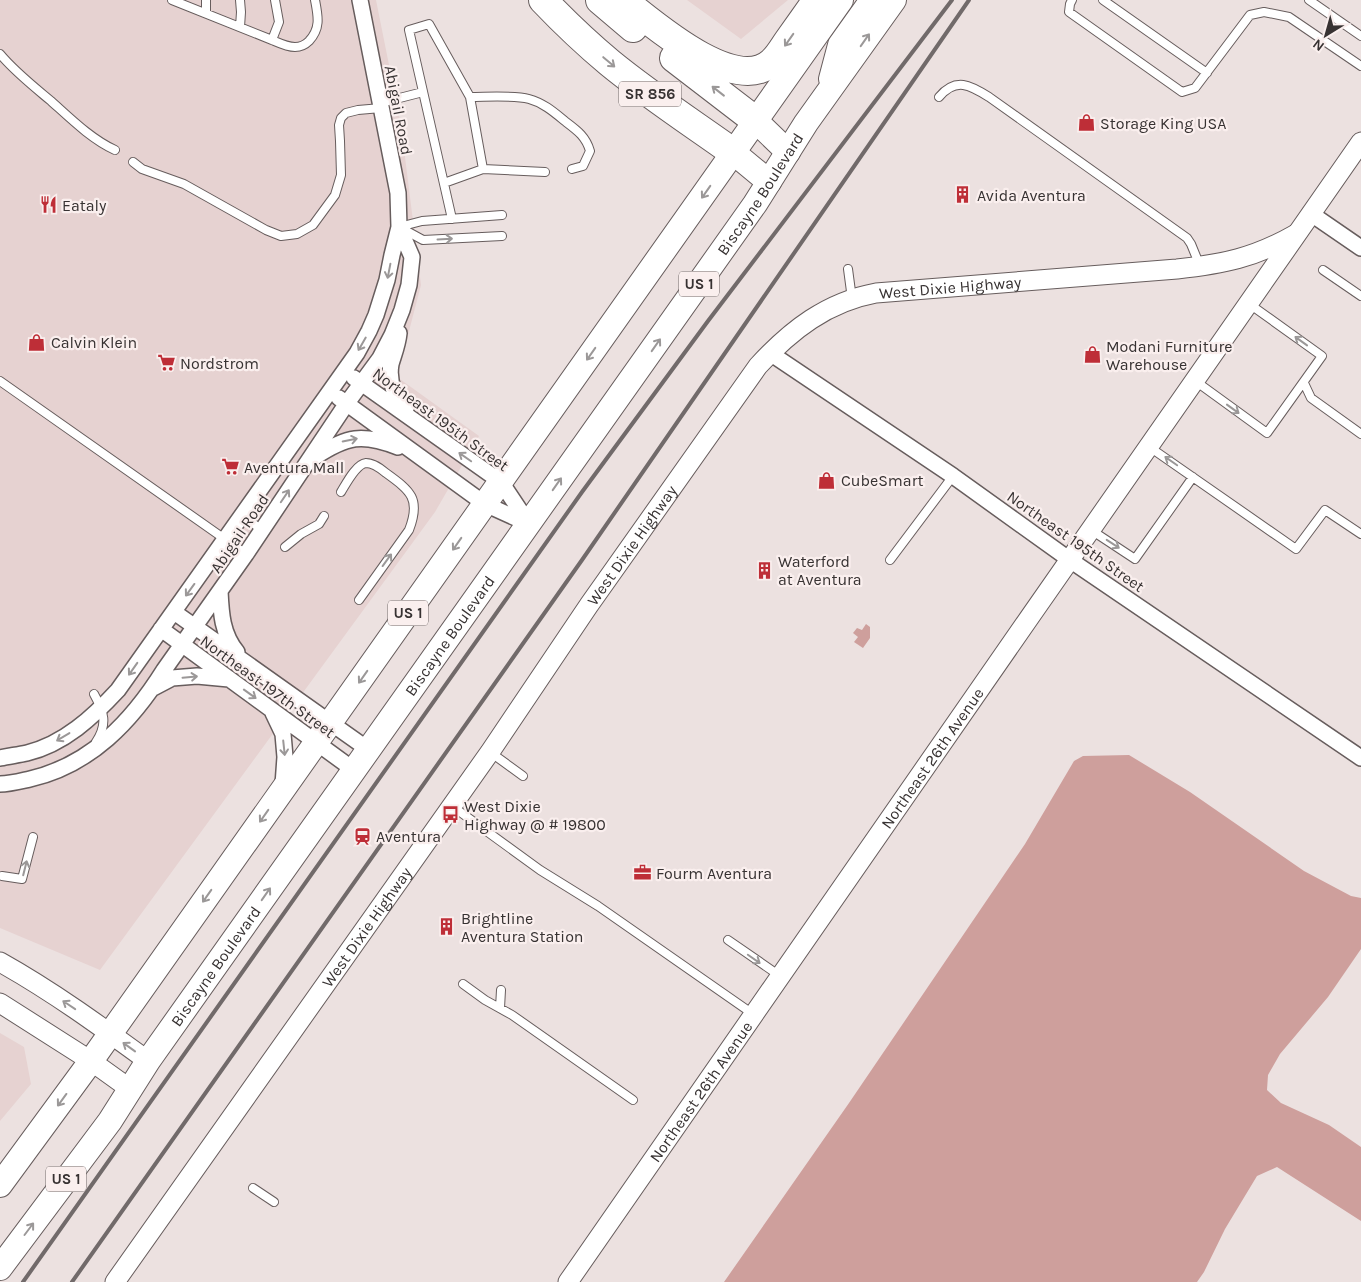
<svg xmlns="http://www.w3.org/2000/svg" width="1361" height="1282" font-family="Karla,sans-serif">
<style>
.built{fill:#e6d2d1}
.water{fill:#ce9f9c}
.lines{fill:none;stroke-linecap:round;stroke-linejoin:round}
.service-casing{stroke:#675d5d;stroke-width:10}
.minor-casing{stroke:#675d5d;stroke-width:18}
.tertiary-casing{stroke:#675d5d;stroke-width:21}
.primary-casing{stroke:#675d5d;stroke-width:26}
.motorway-casing{stroke:#675d5d;stroke-width:30}
.service{stroke:#fff;stroke-width:8}
.minor{stroke:#fff;stroke-width:15}
.tertiary{stroke:#fff;stroke-width:19}
.primary{stroke:#fff;stroke-width:24}
.motorway{stroke:#fff;stroke-width:28}
.rail{stroke:#716a6a;stroke-width:4}
.oneway{stroke:#9b9898}
.labels{text-anchor:middle;stroke-width:4.5;stroke-linejoin:round;paint-order:stroke}
.shield{fill:#faefee;stroke:#726b6a;stroke-width:1}
.shield-label{font-size:15px;font-weight:bold;fill:#373232}
.street-label{font-size:16px;fill:#373232;stroke:#faefee}
.poi-label{font-size:16px;fill:#373232;stroke:#faefee;text-anchor:start}
</style>
<rect width="100%" height="100%" fill="#ece1e0"/>
<path class="built" d="M0,0H376L401,125L421,285L397,377L479,436L435,512L100,970L0,928Z
M687,0H788L741,39Z
M0,1033L24,1047L31,1084L0,1121Z"/>
<path class="water" d="M866,624L870,627V638L863,648L854,642L858,637L853,633L857,628L862,630Z
M1129,755L1190,792L1304,871L1351,896L1361,898V949L1328,997L1280,1054L1268,1075L1267,1090L1281,1103L1329,1125L1361,1147V1221L1277,1167L1257,1176L1225,1229L1204,1272L1197,1282H724L849,1103L1025,844L1074,761L1083,756Z"/>
<g class="lines">
<defs>
<path id="service" d="M172,0L272,40
M275,0L279,22L272,40C279,43 287,47 295,47C300,47 305,45 309,41C321,28 318,16 315,0
M1072,0L1070,4L1069,12L1182,92L1195,88L1250,15L1264,12L1289,17L1361,66
M1103,0L1207,73
M1309,0L1361,36
M206,13V0
M240,27L241,12L240,0
M0,54C15,72 33,86 51,101C70,118 91,139 115,150
M470,97C487,97 514,95 529,99C544,103 555,113 566,122C578,131 586,137 590,151L583,166L572,169
M939,97C956,77 970,85 989,97L1187,238L1191,244L1200,266
M380,103L423,92
M133,162L142,169L184,184L266,230L281,236L297,234L313,225L335,195L341,175L340,141L339,125L341,118L346,113L358,110L381,108
M483,169L545,172
M444,183L483,169L470,97L429,24L409,30C423,93 438,156 452,219
M399,227L422,221L502,215
M401,228L423,240L502,236
M848,269L852,299
M1323,270L1361,296
M1194,380L1267,433L1322,356L1248,303
M0,381L246,554
M1304,383L1311,398L1361,434
M1148,446L1296,549L1325,510L1361,534
M341,492C346,484 356,464 366,463C374,463 381,469 386,473C411,491 421,499 409,530L359,600
M243,516L262,530
M1091,530L1135,559L1193,477
M285,547L301,534L319,524L324,516
M890,560L953,476
M94,694C104,712 108,724 96,742
M490,752L523,776
M452,806L540,870L598,906L753,1014
M2,876L22,879L33,837
M728,940L780,976
M463,984L485,1000L512,1015L633,1100
M500,1008L501,990
M253,1188L274,1202"/>
<path id="minor" d="M1310,213L1361,248
M399,333C398,344 394,354 391,364C388,381 395,397 406,409
M770,353L953,476L1070,560L1361,758
M354,378L501,482L529,524
M339,398L485,504L529,524
M315,457C347,436 362,433 398,447
M220,591C221,613 222,634 237,652
M174,612L369,750
M161,629L354,770
M153,688L172,678L197,676L229,679
M273,713L283,734L285,757L283,785
M0,758C9,756 18,755 27,753C64,744 93,717 118,690L357,353L369,331L376,315L387,280L392,255L399,227L398,193L360,0
M0,784C10,784 21,781 30,779C91,765 132,721 164,670L246,554L347,403L380,358L392,335L402,310L409,285L412,257L399,227"/>
<g id="tertiary">
<path d="M0,962C52,991 100,1026 148,1061"/>
<path d="M0,1003L91,1061L130,1089"/>
<path id="s1" d="M115,1282L490,752L589,605L758,366C791,330 827,302 876,293L1177,269C1223,264 1254,258 1296,234"/>
<path id="s2" d="M568,1282C833,902 1095,521 1361,142"/>
</g>
<g id="primary">
<path d="M831,79L840,45L872,0"/>
<path d="M756,121L788,152"/>
<path d="M734,153L769,182"/>
<path d="M0,1185L91,1061L841,0"/>
<path id="s3" d="M0,1268L110,1121L148,1061L755,204L806,123L894,0"/>
</g>
<path id="motorway" d="M543,0C564,22 586,43 610,63C649,95 692,123 734,153
M600,0L633,28
M623,0C652,23 735,96 772,62C779,56 783,48 788,41C798,27 807,14 817,0
M674,58L756,121"/>
</defs>
<use href="#service" class="service-casing"/>
<use href="#minor" class="minor-casing"/>
<use href="#tertiary" class="tertiary-casing"/>
<use href="#primary" class="primary-casing"/>
<use href="#motorway" class="motorway-casing"/>
<use href="#service" class="service"/>
<use href="#minor" class="minor"/>
<use href="#tertiary" class="tertiary"/>
<use href="#primary" class="primary"/>
<use href="#motorway" class="motorway"/>
<path class="rail" d="M23,1282L582,492L708,321L952,0
M72,1282L582,560L969,0"/>
</g>
<defs><path id="oneway-shaft" d="M-6 0H5M1.5-3L5.5 0L1.5 3" fill="none" stroke-width="1.6" stroke-linecap="round" stroke-linejoin="round" transform="scale(1.25)"/></defs>
<g class="oneway">
<use href="#oneway-shaft" transform="translate(789 40) rotate(125)"/>
<use href="#oneway-shaft" transform="translate(865 40) rotate(-55)"/>
<use href="#oneway-shaft" transform="translate(609 62) rotate(40)"/>
<use href="#oneway-shaft" transform="translate(718 91) rotate(-142)"/>
<use href="#oneway-shaft" transform="translate(706 192) rotate(125)"/>
<use href="#oneway-shaft" transform="translate(445 239) rotate(-3)"/>
<use href="#oneway-shaft" transform="translate(389 271) rotate(101)"/>
<use href="#oneway-shaft" transform="translate(1301 341) rotate(-144)"/>
<use href="#oneway-shaft" transform="translate(362 344) rotate(120)"/>
<use href="#oneway-shaft" transform="translate(656 345) rotate(-55)"/>
<use href="#oneway-shaft" transform="translate(591 354) rotate(125)"/>
<use href="#oneway-shaft" transform="translate(1233 409) rotate(36)"/>
<use href="#oneway-shaft" transform="translate(350 440) rotate(-11)"/>
<use href="#oneway-shaft" transform="translate(465 457) rotate(-145)"/>
<use href="#oneway-shaft" transform="translate(1171 461) rotate(-145)"/>
<use href="#oneway-shaft" transform="translate(557 484) rotate(-55)"/>
<use href="#oneway-shaft" transform="translate(285 496) rotate(-56)"/>
<use href="#oneway-shaft" transform="translate(457 544) rotate(125)"/>
<use href="#oneway-shaft" transform="translate(1113 544) rotate(33)"/>
<use href="#oneway-shaft" transform="translate(387 560) rotate(-54)"/>
<use href="#oneway-shaft" transform="translate(190 590) rotate(126)"/>
<use href="#oneway-shaft" transform="translate(133 669) rotate(125)"/>
<use href="#oneway-shaft" transform="translate(190 677) rotate(-5)"/>
<use href="#oneway-shaft" transform="translate(363 677) rotate(125)"/>
<use href="#oneway-shaft" transform="translate(250 694) rotate(36)"/>
<use href="#oneway-shaft" transform="translate(63 737) rotate(149)"/>
<use href="#oneway-shaft" transform="translate(284 748) rotate(84)"/>
<use href="#oneway-shaft" transform="translate(264 816) rotate(125)"/>
<use href="#oneway-shaft" transform="translate(25 868) rotate(-76)"/>
<use href="#oneway-shaft" transform="translate(266 894) rotate(-55)"/>
<use href="#oneway-shaft" transform="translate(207 896) rotate(125)"/>
<use href="#oneway-shaft" transform="translate(754 959) rotate(35)"/>
<use href="#oneway-shaft" transform="translate(69 1005) rotate(-146)"/>
<use href="#oneway-shaft" transform="translate(129 1047) rotate(-144)"/>
<use href="#oneway-shaft" transform="translate(62 1100) rotate(126)"/>
<use href="#oneway-shaft" transform="translate(29 1229) rotate(-53)"/>
</g>
<defs>
<symbol id="shop-bare" viewBox="-9 -9 18 18"><path d="M-5-2.5h2.3a2.7 3.5 0 0 1 5.4 0H5L5.5 6h-11ZM-1.5-2.5h3a1.5 2.3 0 0 0-3 0Z" fill="#be2e37" stroke="#faefee" stroke-width="2.5" paint-order="stroke"/></symbol>
<symbol id="building-bare" viewBox="-9 -9 18 18"><path d="M-4-6H4V6H1V3H-1V6H-4ZM-2.5-4.3h1.7v1.8h-1.7ZM.8-4.3h1.7v1.8H.8ZM-2.5-1h1.7V.8h-1.7ZM.8-1h1.7V.8H.8Z" fill="#be2e37" stroke="#faefee" stroke-width="2.5" paint-order="stroke"/></symbol>
<symbol id="restaurant-bare" viewBox="-9 -9 18 18"><path d="M-5-6h1v4h1v-4h1v4h1v-4h1v5L-1.5 .5V6h-2V.5L-5-1ZM5-6V6H3V1.5H1.5Q1.5-4 5-6Z" fill="#be2e37" stroke="#faefee" stroke-width="2.5" paint-order="stroke"/></symbol>
<symbol id="supermarket-bare" viewBox="-9 -9 18 18"><path d="M-6-5.5h2.5l.6 2H6L4.5 2H-2.5L-4.4-4H-6ZM-1.5 3.2a1.3 1.3 0 1 0 .1 0ZM3 3.2a1.3 1.3 0 1 0 .1 0Z" fill="#be2e37" stroke="#faefee" stroke-width="2.5" paint-order="stroke"/></symbol>
<symbol id="bus-bare" viewBox="-9 -9 18 18"><path d="M-5-6H5V4H4V6H2V4H-2V6H-4V4H-5ZM-3.5-4V0h7V-4ZM-3.5 1.2v1.5H-2V1.2ZM2 1.2v1.5H3.5V1.2Z" fill="#be2e37" stroke="#faefee" stroke-width="2.5" paint-order="stroke"/></symbol>
<symbol id="station-bare" viewBox="-9 -9 18 18"><path d="M-3-6H3Q5-6 5-4V2Q5 4 3 4L4.5 6H3L1.5 4h-3L-3 6H-4.5L-3 4Q-5 4-5 2V-4Q-5-6-3-6ZM-3.5-4v3h7v-3ZM-3.5 1v1.5H-2V1ZM2 1v1.5H3.5V1Z" fill="#be2e37" stroke="#faefee" stroke-width="2.5" paint-order="stroke"/></symbol>
<symbol id="office-bare" viewBox="-9 -9 18 18"><path d="M-6-3h4V-5.5h4V-3h4V5H-6ZM-1-4.5V-3h2v-1.5ZM-6 0V1H6V0Z" fill="#be2e37" stroke="#faefee" stroke-width="2.5" paint-order="stroke"/></symbol>
</defs>
<g fill-rule="evenodd">
<use href="#shop-bare" x="1074" y="110" width="25" height="25"/>
<use href="#building-bare" x="950" y="182" width="25" height="25"/>
<use href="#restaurant-bare" x="36" y="192" width="25" height="25"/>
<use href="#shop-bare" x="24" y="330" width="25" height="25"/>
<use href="#shop-bare" x="1080" y="342" width="25" height="25"/>
<use href="#supermarket-bare" x="154" y="350" width="25" height="25"/>
<use href="#supermarket-bare" x="218" y="454" width="25" height="25"/>
<use href="#shop-bare" x="814" y="468" width="25" height="25"/>
<use href="#building-bare" x="752" y="558" width="25" height="25"/>
<use href="#bus-bare" x="438" y="802" width="25" height="25"/>
<use href="#station-bare" x="350" y="824" width="25" height="25"/>
<use href="#office-bare" x="630" y="860" width="25" height="25"/>
<use href="#building-bare" x="434" y="914" width="25" height="25"/>
</g>
<g class="labels">
<g class="shield">
<rect x="619" y="81.5" width="62" height="25" rx="4"/>
<rect x="679" y="271.5" width="40" height="25" rx="4"/>
<rect x="388" y="600.5" width="40" height="25" rx="4"/>
<rect x="46" y="1166.5" width="40" height="25" rx="4"/>
</g>
<g class="shield-label">
<text x="650" y="99">SR 856</text>
<text x="699" y="289">US 1</text>
<text x="408" y="618">US 1</text>
<text x="66" y="1184">US 1</text>
</g>
<g class="street-label">
<text transform="translate(399 110) rotate(79)" y="6">Abigail Road</text>
<text dy="6" stroke="none"><textPath href="#s3" startOffset="1316">Biscayne Boulevard</textPath></text>
<text dy="6" stroke="none"><textPath href="#s1" startOffset="1335">West Dixie Highway</textPath></text>
<text transform="translate(441 419) rotate(36)" y="6">Northeast 195th Street</text>
<text transform="translate(239 533) rotate(-56)" y="6">Abigail Road</text>
<text transform="translate(1076 541) rotate(35)" y="6">Northeast 195th Street</text>
<text dy="6" stroke="none"><textPath href="#s1" startOffset="900">West Dixie Highway</textPath></text>
<text dy="6" stroke="none"><textPath href="#s3" startOffset="776">Biscayne Boulevard</textPath></text>
<text transform="translate(268 686) rotate(36)" y="6">Northeast 197th Street</text>
<text dy="6" stroke="none"><textPath href="#s2" startOffset="638">Northeast 26th Avenue</textPath></text>
<text dy="6" stroke="none"><textPath href="#s1" startOffset="435">West Dixie Highway</textPath></text>
<text dy="6" stroke="none"><textPath href="#s3" startOffset="371">Biscayne Boulevard</textPath></text>
<text dy="6" stroke="none"><textPath href="#s2" startOffset="232">Northeast 26th Avenue</textPath></text>
</g>
<g class="poi-label">
<text x="1100" y="129">Storage King USA</text>
<text x="977" y="201">Avida Aventura</text>
<text x="62" y="211">Eataly</text>
<text x="51" y="348">Calvin Klein</text>
<text x="1106" y="352">Modani Furniture<tspan x="1106" dy="18">Warehouse</tspan></text>
<text x="180" y="369">Nordstrom</text>
<text x="244" y="473">Aventura Mall</text>
<text x="841" y="486">CubeSmart</text>
<text x="778" y="567">Waterford<tspan x="778" dy="18">at Aventura</tspan></text>
<text x="464" y="812">West Dixie<tspan x="464" dy="18">Highway @ # 19800</tspan></text>
<text x="376" y="842">Aventura</text>
<text x="656" y="879">Fourm Aventura</text>
<text x="461" y="924">Brightline<tspan x="461" dy="18">Aventura Station</tspan></text>
</g>
</g>
<g transform="translate(1326 35) rotate(217)" stroke="#faefee" stroke-width="4" paint-order="stroke">
<path d="M0-4L9 19L0 12L-9 19Z" fill="#373232"/>
<text y="-8" font-size="14" font-weight="bold" text-anchor="middle" fill="#373232">N</text>
</g>
</svg>
